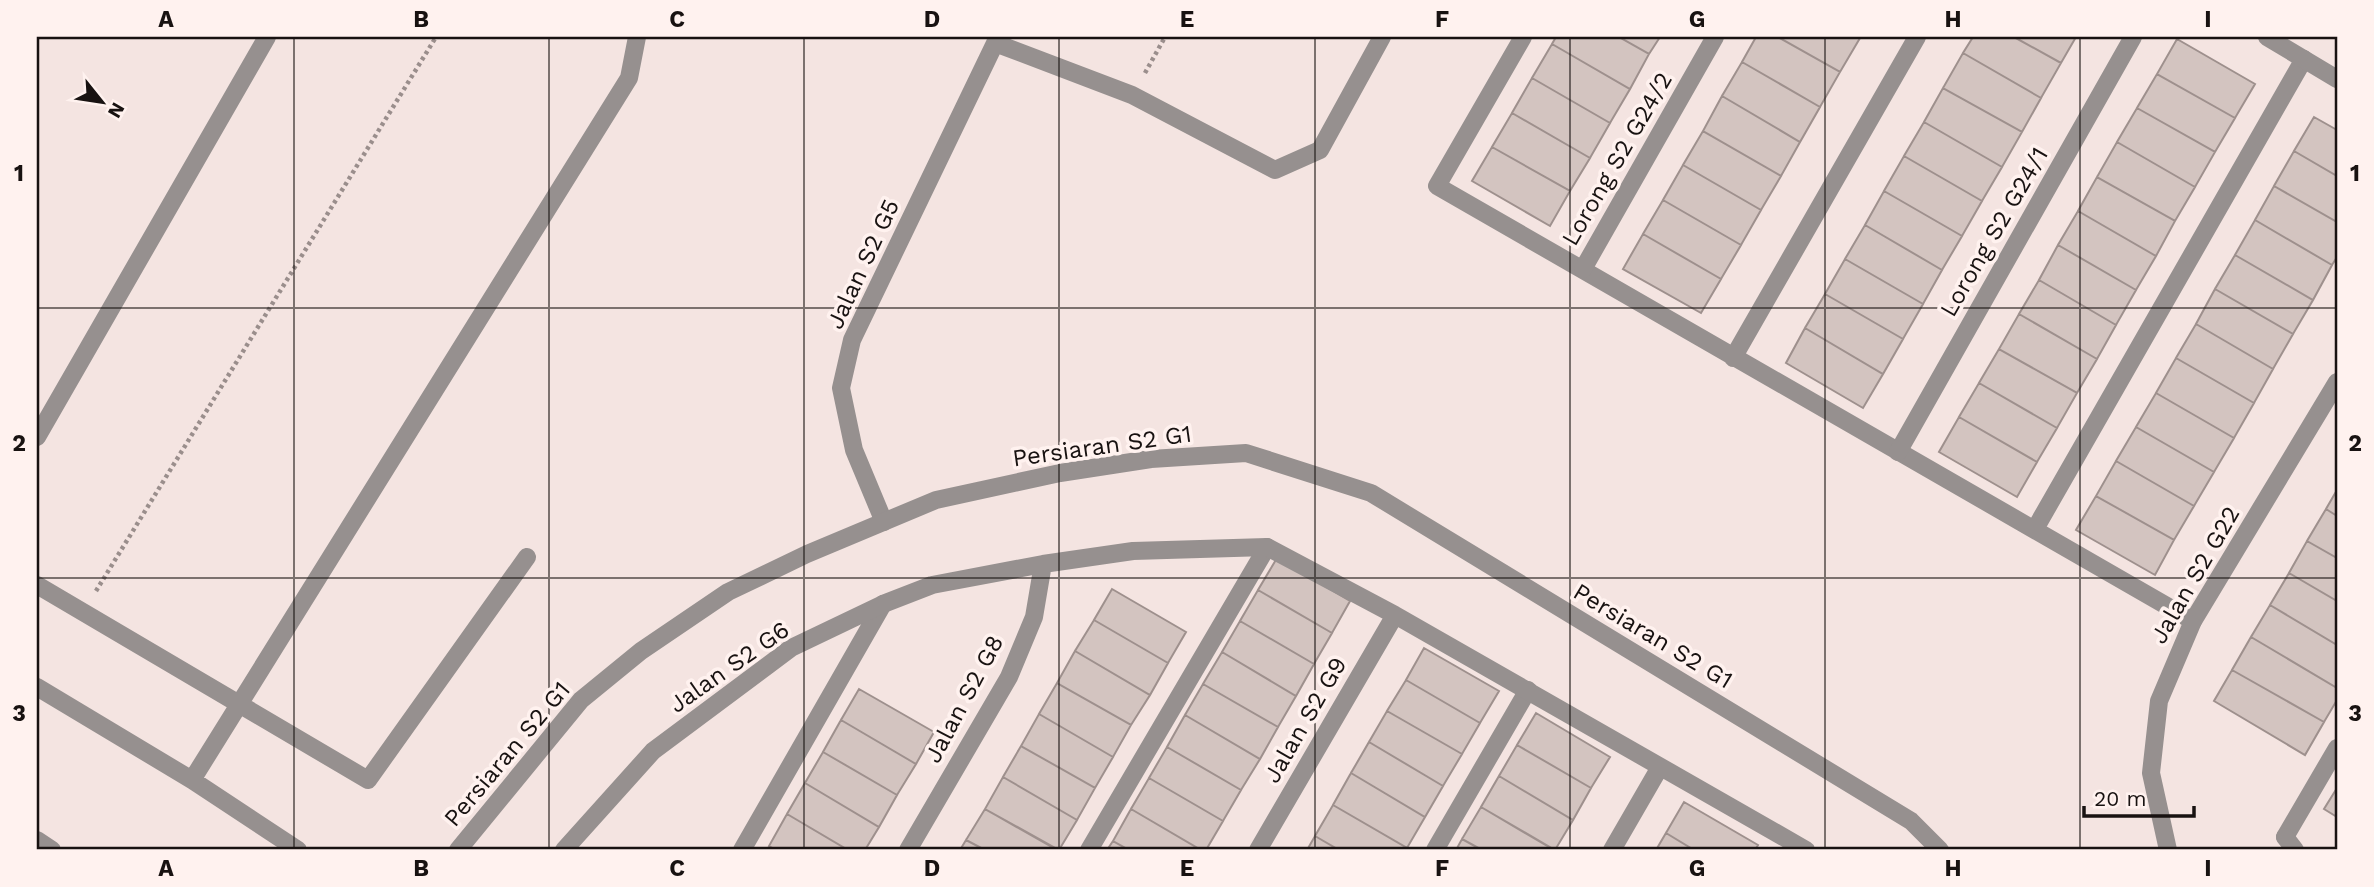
<svg xmlns="http://www.w3.org/2000/svg" width="2374" height="887" font-family="'Work Sans',sans-serif">
<style>
.building{fill:#d3c4c0;stroke:#9e908d;stroke-width:2}
.lines{fill:none;stroke-linecap:round;stroke-linejoin:round}
.path{stroke:#9a8e8c;stroke-width:4.5;stroke-dasharray:3.5 3.5;stroke-linecap:butt}
.service{stroke:#96908f;stroke-width:18}
.minor{stroke:#96908f;stroke-width:18}
.tertiary{stroke:#96908f;stroke-width:18}
.grid{fill:none;stroke:#181211;stroke-width:2;stroke-opacity:0.55}
.labels{text-anchor:middle;stroke-width:7;stroke-linejoin:round;paint-order:stroke}
.street-label{font-size:24px;fill:#181211;stroke:#fff2ef}
.neatline{fill:none;stroke:#181211;stroke-width:2.5}
.grid-label{font-size:23px;text-anchor:middle;font-weight:bold;fill:#181211}
</style>
<rect width="100%" height="100%" fill="#f4e4e1"/>
<path class="building" d="M1556,37H1619L1649,54L1630,89L1552,44Z
M1619,37H1660L1649,54Z
M1756,37H1778L1840,72L1820,107L1742,62Z
M1778,37H1857L1860,38L1840,72Z
M1973,37H2014L2061,63L2041,98L1963,53Z
M2014,37H2076L2061,63Z
M2177,39L2255,84L2235,118L2157,74Z
M1552,44L1630,89L1610,123L1532,78Z
M1963,53L2041,98L2022,132L1943,88Z
M1742,62L1820,107L1800,142L1722,96Z
M2157,74L2235,118L2215,152L2137,108Z
M1532,78L1610,123L1590,158L1512,113Z
M1943,88L2022,132L2002,167L1924,122Z
M1722,96L1800,142L1781,176L1703,131Z
M2137,108L2215,152L2195,187L2117,142Z
M1512,113L1590,158L1570,191L1492,147Z
M2314,117L2337,130V176L2294,151Z
M1924,122L2002,167L1982,201L1904,156Z
M1703,131L1781,176L1761,210L1683,165Z
M2117,142L2195,187L2175,221L2097,177Z
M1492,147L1570,191L1550,226L1472,181Z
M2294,151L2337,176V222L2274,186Z
M1904,156L1982,201L1962,236L1884,191Z
M1683,165L1761,210L1741,245L1663,200Z
M2097,177L2175,221L2156,256L2078,211Z
M2274,186L2337,222V257L2332,265L2255,220Z
M1884,191L1962,236L1942,270L1865,225Z
M1663,200L1741,245L1721,279L1643,234Z
M2078,211L2156,256L2136,290L2058,245Z
M2255,220L2332,265L2313,300L2235,255Z
M1865,225L1942,270L1923,304L1845,259Z
M1643,234L1721,279L1701,313L1623,269Z
M2058,245L2136,290L2116,325L2039,280Z
M2235,255L2313,300L2293,334L2215,289Z
M1845,259L1923,304L1903,339L1825,294Z
M2039,280L2116,325L2097,359L2019,314Z
M2215,289L2293,334L2273,369L2196,324Z
M1825,294L1903,339L1883,374L1805,328Z
M2019,314L2097,359L2077,393L1999,349Z
M2196,324L2273,369L2254,403L2176,358Z
M1805,328L1883,374L1863,408L1786,363Z
M1999,349L2077,393L2057,428L1979,383Z
M2176,358L2254,403L2234,438L2156,393Z
M1979,383L2057,428L2037,462L1959,417Z
M2156,393L2234,438L2214,472L2136,427Z
M1959,417L2037,462L2017,497L1939,452Z
M2136,427L2214,472L2194,506L2116,461Z
M2116,461L2194,506L2174,540L2096,496Z
M2337,490V516L2326,509Z
M2096,496L2174,540L2155,575L2076,530Z
M2326,509L2337,516V558L2307,541Z
M2307,541L2337,558V601L2289,573Z
M1277,558L1350,601L1332,633L1258,590Z
M2289,573L2337,601V645L2270,605Z
M1112,589L1186,632L1168,663L1094,620Z
M1258,590L1332,633L1314,664L1240,621Z
M2270,605L2337,645V688L2251,637Z
M1094,620L1168,663L1150,695L1075,651Z
M1240,621L1314,664L1296,696L1222,652Z
M2251,637L2337,688V700L2324,722L2232,670Z
M1424,648L1499,691L1480,723L1406,680Z
M1075,651L1150,695L1131,725L1057,683Z
M1222,652L1296,696L1278,727L1203,684Z
M2232,670L2324,722L2305,755L2214,701Z
M1406,680L1480,723L1462,754L1387,711Z
M1057,683L1131,725L1113,757L1039,714Z
M1203,684L1278,727L1260,759L1185,715Z
M859,689L934,732L916,764L841,720Z
M1387,711L1462,754L1443,786L1369,742Z
M1536,713L1610,757L1591,788L1517,745Z
M1039,714L1113,757L1095,788L1021,746Z
M1185,715L1260,759L1241,790L1167,747Z
M841,720L916,764L897,795L823,752Z
M1369,742L1443,786L1425,817L1351,773Z
M1517,745L1591,788L1573,820L1499,776Z
M1021,746L1095,788L1077,820L1003,777Z
M1167,747L1241,790L1223,821L1149,778Z
M823,752L897,795L879,827L805,783Z
M1351,773L1425,817L1407,848L1333,805Z
M1499,776L1573,820L1555,850L1481,807Z
M1003,777L1077,820L1059,850L985,809Z
M1149,778L1223,821L1206,850H1201L1131,809Z
M805,783L879,827L865,850H848L787,814Z
M2337,788V817L2324,809Z
M1684,802L1758,845L1755,850H1694L1666,833Z
M1333,805L1407,848L1406,850H1339L1315,836Z
M1481,807L1554,850H1482L1462,839Z
M985,809L1057,850H985L966,840Z
M1131,809L1201,850H1129L1113,841Z
M787,814L848,850H776L769,846Z
M1666,833L1694,850H1656Z
M1315,836L1339,850H1307Z
M1462,839L1482,850H1456Z
M966,840L985,850H960Z
M1113,841L1129,850H1107Z"/>
<g class="lines">
<path class="path" d="M1145,73L1165,37
M96,591L436,37"/>
<path class="service" d="M1523,37L1437,186L2193,621
M1733,358L1917,37
M2035,529L2304,59
M2285,837L2337,748
M37,840L52,850
M742,850L883,604
M1089,850L1267,547
M1435,850L1528,690"/>
<path class="minor" d="M2267,37L2337,79
M995,43L1132,95L1275,170L1320,150L1382,37
M1583,269L1715,37
M37,437L267,37
M1898,452L2133,37
M884,522L854,450L841,388L852,340L998,37
M37,585L368,780L527,557
M37,687L192,780L298,850
M192,780L629,78L637,37
M2285,837L2295,850
M564,850L653,751L791,648L883,604L932,585L1043,564L1133,551L1267,547L1395,615L1806,850
M908,850L1009,677L1034,617L1043,564
M1258,850L1395,615
M1612,850L1660,767
M2168,850L2151,773L2159,701L2193,621L2337,382"/>
<path class="tertiary" d="M458,850L581,700L641,651L728,592L807,554L936,500L1060,473L1151,459L1246,453L1371,493L1911,821L1940,850"/>
</g>
<path class="grid" d="M294,37V850M549,37V850M804,37V850M1059,37V850M1315,37V850M1570,37V850M1825,37V850M2080,37V850M37,308H2337M37,578H2337"/>
<g class="labels">
<g class="street-label">
<text transform="translate(1617 159) rotate(-60)" y="8">Lorong S2 G24/2</text>
<text transform="translate(1994 232) rotate(-60)" y="8">Lorong S2 G24/1</text>
<text transform="translate(863 264) rotate(-65)" y="8">Jalan S2 G5</text>
<text transform="translate(1102 446) rotate(-8)" y="8">Persiaran S2 G1</text>
<text transform="translate(2195 575) rotate(-60)" y="8">Jalan S2 G22</text>
<text transform="translate(1653 636) rotate(31)" y="8">Persiaran S2 G1</text>
<text transform="translate(729 667) rotate(-35)" y="8">Jalan S2 G6</text>
<text transform="translate(964 699) rotate(-62)" y="8">Jalan S2 G8</text>
<text transform="translate(1305 720) rotate(-60)" y="8">Jalan S2 G9</text>
<text transform="translate(507 754) rotate(-50)" y="8">Persiaran S2 G1</text>
</g>
</g>
<rect width="2374" height="887" fill="none" stroke="#fff2ef" stroke-width="77"/>
<g transform="translate(102 102) rotate(120)" stroke="#fff2ef" stroke-width="5" paint-order="stroke">
<path d="M0-5L12 26L0 18L-12 26Z" fill="#181211"/>
<text y="-10" font-size="19" font-weight="bold" text-anchor="middle" fill="#181211">N</text>
</g>
<path d="M2084 806v10h110v-10" fill="none" stroke="#181211" stroke-width="3.5"/>
<text x="2094" y="806" font-size="21" fill="#181211" stroke="#fff2ef" stroke-width="5" paint-order="stroke">20 m</text>
<rect x="38" y="38" width="2298" height="810" class="neatline"/>
<g class="grid-label">
<text x="166" y="27">A</text>
<text x="421" y="27">B</text>
<text x="677" y="27">C</text>
<text x="932" y="27">D</text>
<text x="1187" y="27">E</text>
<text x="1442" y="27">F</text>
<text x="1697" y="27">G</text>
<text x="1953" y="27">H</text>
<text x="2208" y="27">I</text>
<text x="19" y="181">1</text>
<text x="2355" y="181">1</text>
<text x="19" y="451">2</text>
<text x="2355" y="451">2</text>
<text x="19" y="721">3</text>
<text x="2355" y="721">3</text>
<text x="166" y="876">A</text>
<text x="421" y="876">B</text>
<text x="677" y="876">C</text>
<text x="932" y="876">D</text>
<text x="1187" y="876">E</text>
<text x="1442" y="876">F</text>
<text x="1697" y="876">G</text>
<text x="1953" y="876">H</text>
<text x="2208" y="876">I</text>
</g>
</svg>
